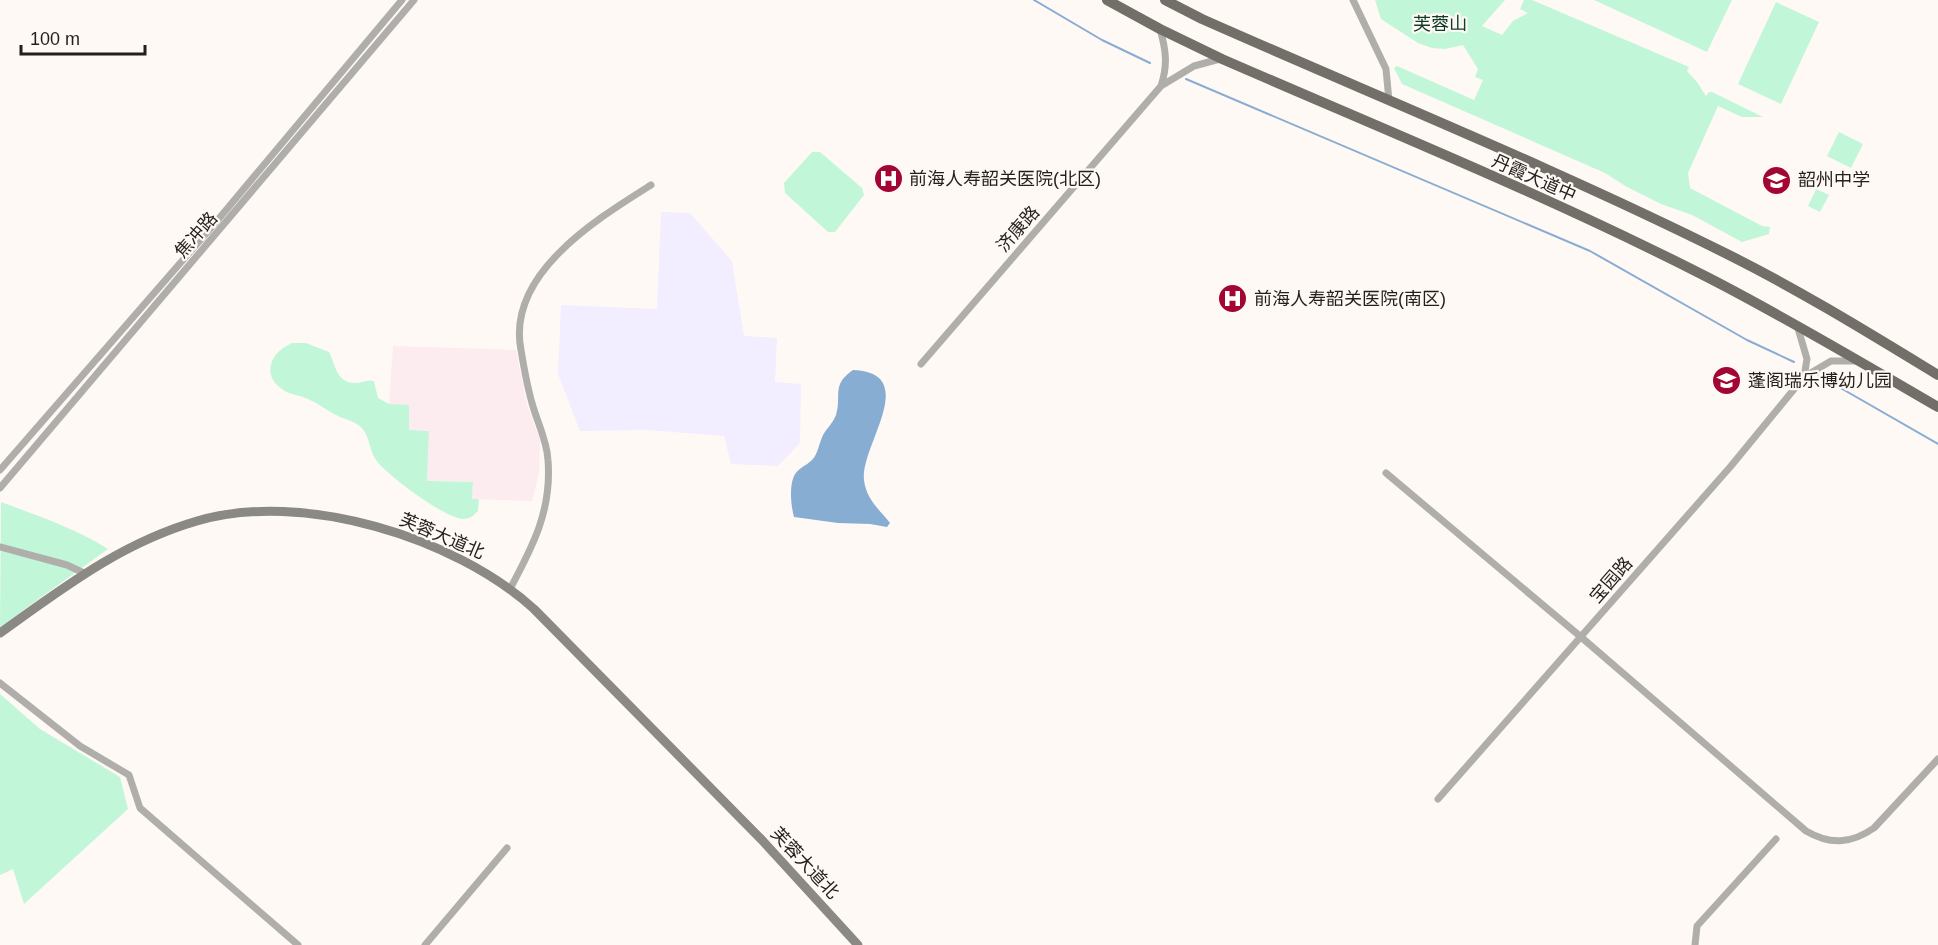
<svg xmlns="http://www.w3.org/2000/svg" width="1938" height="945" font-family="Arial,'Noto Sans SC',sans-serif">
<style>
.commercial{fill:#fcecf0}
.industrial{fill:#f2edff}
.green{fill:#c1f6d9}
.water{fill:#88add3}
.lines{fill:none;stroke-linecap:round;stroke-linejoin:round}
.stream{stroke:#88add3;stroke-width:2}
.street{stroke:#afaeaa;stroke-width:7}
.secondary{stroke:#8b8983;stroke-width:9}
.primary{stroke:#716f68;stroke-width:10}
.labels{text-anchor:middle;stroke-width:4.5;stroke-linejoin:round;paint-order:stroke}
.park-label{font-size:18px;fill:#103b28;stroke:#fff9f5}
.street-label{font-size:18px;fill:#231f1d;stroke:#fff9f5}
.poi-label{font-size:18px;fill:#231f1d;stroke:#fff9f5;text-anchor:start}
</style>
<rect width="100%" height="100%" fill="#fff9f5"/>
<path class="commercial" d="M393,346L516,350L527,405L540,440L539,473L532,501L472,499L473,482L427,481L429,431L409,430L389,404Z"/>
<path class="industrial" d="M661,212L690,213L732,261L744,336L777,338L775,382L801,384L800,443L778,466L731,464L724,436L647,430L580,431L558,374L561,305L657,309Z"/>
<path class="green" d="M1375,0H1505L1482,26L1502,35L1513,21L1528,13L1520,9L1524,0H1532L1689,67L1687,71L1697,82L1706,96L1709,92H1712L1763,117H1742L1718,106L1688,173L1690,188L1762,226L1770,227L1769,234L1742,242L1692,215L1661,204L1627,187L1605,173L1402,84L1394,68L1397,66L1474,100L1483,80L1475,77L1478,69L1463,45L1445,49L1432,48L1418,43L1381,19Z
M1594,0H1732L1707,52Z
M1776,2L1819,22L1781,104L1738,84Z
M1839,132L1863,144L1851,168L1827,156Z
M812,152H820L862,188L864,195L835,232H828L785,193L784,183Z
M1816,189L1829,195L1820,212L1808,206Z
M292,343H306L329,352C336,366 336,382 355,383C362,383 367,379 374,381L378,398L389,404L409,405V430L429,431L427,481L473,482L472,499H479L478,511C473,516 470,519 463,519C444,518 387,475 376,460C369,450 370,436 361,427C354,421 344,419 336,415C326,410 318,403 308,399C300,395 289,395 282,389C260,374 272,351 292,343Z
M1,502C38,516 75,528 108,549L0,627Z
M0,694L40,729L120,777L128,809L24,904L13,869L0,875Z"/>
<path class="water" d="M853,370C922,373 860,446 864,480C866,499 879,509 890,523L887,527L870,524L838,523L794,517C791,506 789,487 794,476C798,468 806,466 812,460C818,454 819,443 823,435C827,428 833,423 836,415C842,395 831,385 853,370Z"/>
<g class="lines">
<path class="stream" d="M1034,0L1102,40L1150,63
M1186,79L1590,251L1747,340L1794,362
M1818,375L1938,444"/>
<path class="street" d="M1353,0L1386,69L1389,101
M1160,29C1166,50 1168,65 1161,86
M1797,325L1807,359L1804,377
M921,364L1161,86L1194,66L1220,59
M0,470L216,222L402,0
M1386,473L1581,637L1806,831C1830,845 1851,844 1874,828L1938,759
M0,488L414,0
M0,547L67,565L84,573
M510,589C533,546 552,510 548,460C547,440 537,422 532,403C527,386 524,368 521,350C506,274 597,219 651,185
M0,683L80,746L129,775L140,808L298,945
M1438,799L1731,466L1804,377L1831,361H1856
M425,945L507,848
M1695,945L1697,926L1776,839"/>
<path class="secondary" d="M0,633C63,588 121,543 197,521C302,490 455,537 534,609L761,839L858,945"/>
<path class="primary" d="M1107,0L1160,29L1222,59C1385,130 1551,197 1709,278C1787,318 1862,363 1938,407
M1165,0L1202,19C1378,97 1557,169 1729,255C1801,291 1869,333 1938,375"/>
</g>
<defs>
<symbol id="hospital-disc" viewBox="-11 -11 22 22"><circle r="9.5" fill="#a30633" stroke="#fff9f5"/><path d="M-5-5h3v3.5h4V-5h3V5h-3V1.5h-4V5h-3Z" fill="#fff"/></symbol>
<symbol id="school-disc" viewBox="-11 -11 22 22"><circle r="9.5" fill="#a30633" stroke="#fff9f5"/><path d="M0-5L7-2L0 1L-7-2ZM-4 1L0 2.5L4 1V4Q0 6-4 4Z" fill="#fff"/></symbol>
</defs>
<g fill-rule="evenodd">
<use href="#hospital-disc" x="872" y="162" width="33" height="33"/>
<use href="#school-disc" x="1760" y="164" width="33" height="33"/>
<use href="#hospital-disc" x="1216" y="282" width="33" height="33"/>
<use href="#school-disc" x="1710" y="364" width="33" height="33"/>
</g>
<g class="labels">
<g class="park-label">
<text x="1440" y="30">芙蓉山</text>
</g>
<g class="street-label">
<text transform="translate(1534 178) rotate(24)" y="6">丹霞大道中</text>
<text transform="translate(1018 229) rotate(-49)" y="6">济康路</text>
<text transform="translate(196 235) rotate(-49)" y="6">焦冲路</text>
<text transform="translate(442 536) rotate(23)" y="6">芙蓉大道北</text>
<text transform="translate(1611 580) rotate(-49)" y="6">宝园路</text>
<text transform="translate(805 863) rotate(47)" y="6">芙蓉大道北</text>
</g>
<g class="poi-label">
<text x="909" y="185">前海人寿韶关医院(北区)</text>
<text x="1798" y="186">韶州中学</text>
<text x="1254" y="305">前海人寿韶关医院(南区)</text>
<text x="1748" y="387">蓬阁瑞乐博幼儿园</text>
</g>
</g>
<path d="M21 45v9h124v-9" fill="none" stroke="#231f1d" stroke-width="3"/>
<text x="30" y="45" font-size="18" fill="#231f1d" stroke="#fff9f5" stroke-width="4.5" paint-order="stroke">100 m</text>
</svg>
